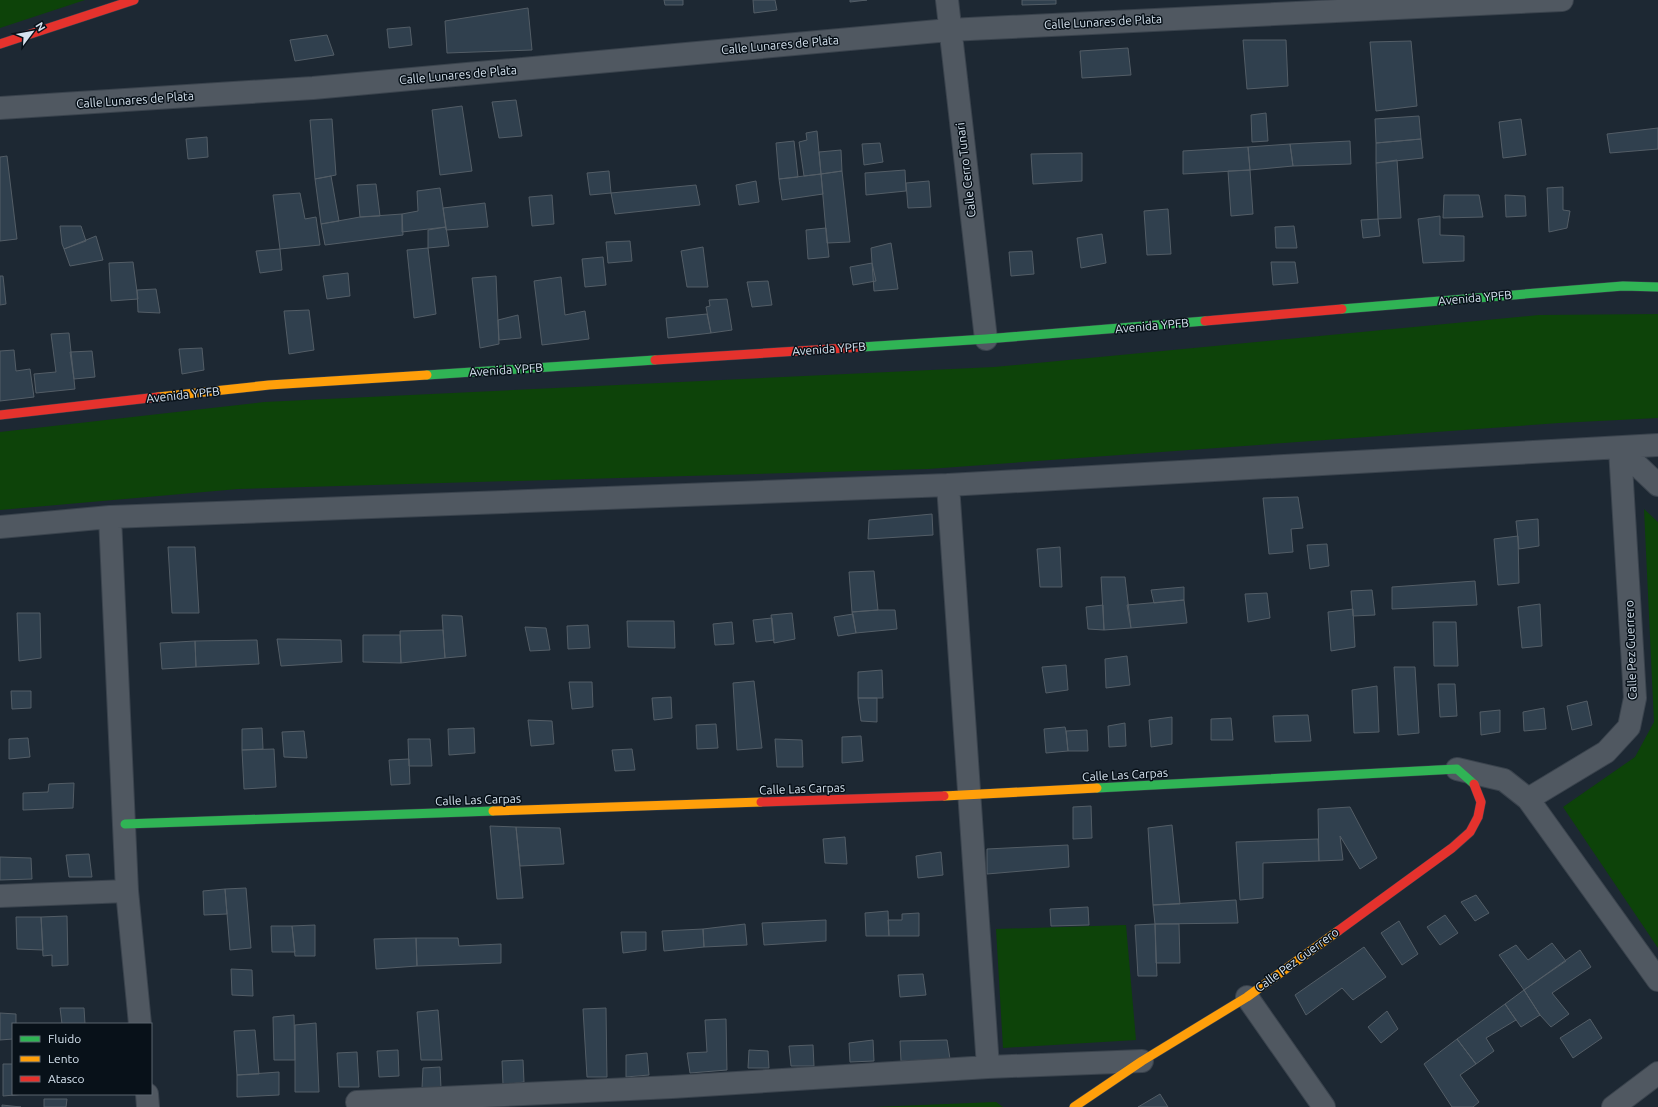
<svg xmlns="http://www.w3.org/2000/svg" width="1658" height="1107" font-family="Ubuntu,sans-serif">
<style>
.green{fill:#0d4309}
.building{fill:#30404e;stroke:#535d66}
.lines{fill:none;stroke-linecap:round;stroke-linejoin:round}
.street-casing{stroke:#3a434d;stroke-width:24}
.fast-casing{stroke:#3a434d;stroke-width:10}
.slow-casing{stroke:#3a434d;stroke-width:10}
.jam-casing{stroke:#3a434d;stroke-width:10}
.street{stroke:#505861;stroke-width:22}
.fast{stroke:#30b455;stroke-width:9}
.slow{stroke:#ff9f0a;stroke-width:9}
.jam{stroke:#e5322d;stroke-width:9}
.labels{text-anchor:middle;stroke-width:3;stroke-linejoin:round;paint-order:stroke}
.street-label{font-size:12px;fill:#d6e3ef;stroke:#081119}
</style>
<rect width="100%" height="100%" fill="#1d2833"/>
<path class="green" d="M0,0H85L0,28Z
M1658,314V418L1559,423L928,469L238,489L0,510V432L264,402L994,367L1539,315Z
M1644,509L1658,522V948L1563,807L1635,757L1654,722Z
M1126,925L1136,1040L1003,1048L996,929Z
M996,1102L1003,1107H873Z"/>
<path class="building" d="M664,0H683V5H665Z
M753,0H775L777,10L754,13Z
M850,0H867L850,2Z
M1022,0H1056V4L1022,5Z
M528,8L532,50L447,53L445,21Z
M410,27L412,45L389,48L387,29Z
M327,35L334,55L295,61L290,40Z
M1243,40H1286L1288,86L1247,89Z
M1411,41L1417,106L1376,111L1370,42Z
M1128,48L1131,75L1082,78L1080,51Z
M516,100L522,136L499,138L492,102Z
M462,106L472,171L440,175L432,110Z
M1266,113L1268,141L1252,142L1251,115Z
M1419,116L1421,139L1376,143L1375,119Z
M332,119L336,175L315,179L310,120Z
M1521,119L1526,155L1503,158L1499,122Z
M1658,128V149L1610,153L1607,134Z
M817,131L821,174L804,176L799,142L807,140L806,133Z
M207,137L208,157L188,159L186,139Z
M1421,139L1423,158L1376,163V143Z
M794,141L798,177L779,179L776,143Z
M1350,141L1351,164L1293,166L1290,144Z
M880,143L883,162L864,165L862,144Z
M1290,144L1293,166L1250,170L1248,147Z
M1248,147L1250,170L1183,174V151Z
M841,150L842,171L821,174L819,152Z
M1082,153V181L1033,184L1031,154Z
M7,156L17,239L0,241V157Z
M1397,160L1401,218L1378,219L1376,163Z
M905,170L906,191L866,195L865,173Z
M1250,170L1253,214L1231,216L1228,171Z
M609,171L611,193L590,195L587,173Z
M842,171L850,242L827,243L821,174Z
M821,174L823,194L782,200L779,179Z
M331,176L339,221L321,224L315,179Z
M756,181L759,202L739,205L736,185Z
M929,181L931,207L908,208L906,183Z
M376,184L380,216L360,217L357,185Z
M696,185L700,205L615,214L611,193Z
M1563,187V210L1570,211L1567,228L1549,232L1547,188Z
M440,188L446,227L402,232V214L418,211L417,191Z
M300,193L305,219L316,217L320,245L280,249L273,195Z
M552,195L554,224L532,226L529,197Z
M1444,195H1479L1483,217L1443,218Z
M1505,195L1525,196L1526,216L1506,217Z
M485,203L488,227L446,230L443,208Z
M1168,209L1171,254L1147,255L1144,211Z
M402,214L403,235L325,245L321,224L360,217Z
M1440,216V235L1464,236V261L1423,263L1418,219Z
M1378,219L1380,236L1363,238L1361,220Z
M60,226H81L86,241L64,249L62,244Z
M1294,226L1297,248H1276L1275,227Z
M446,227L449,246L428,248V230Z
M826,228L829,257L808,259L806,230Z
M1102,234L1106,263L1081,268L1077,238Z
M96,236L103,260L70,266L64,249Z
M630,241L632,261L608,263L606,242Z
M891,243L898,289L874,291L871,248Z
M703,247L708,287H687L681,251Z
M428,248L436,314L414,318L407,250Z
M280,249L282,270L260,273L256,251Z
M1032,251L1034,274L1011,276L1009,252Z
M603,257L606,285L585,287L582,259Z
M133,262L138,299L111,301L109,263Z
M1271,262H1295L1298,283L1273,285Z
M872,263L876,281L853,285L850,267Z
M348,273L350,296L327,299L323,276Z
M0,276H3L6,304L0,305Z
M496,276L499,344L480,348L472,278Z
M561,277L565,315L585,311L589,339L542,345L534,281Z
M768,281L772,305L752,307L747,282Z
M156,289L160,313L138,312L137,290Z
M727,299L732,330L711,333L706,307L710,306L709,300Z
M309,310L314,350L289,354L284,311Z
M707,314L711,333L668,338L666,318Z
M518,315L521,338L499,340L498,320Z
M69,333L75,389L36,393L34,374L56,372L51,334Z
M202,348L204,370L182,374L179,349Z
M14,350L16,371L30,369L34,397L0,401V351Z
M92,351L95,377L74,379L70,352Z
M1298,497L1303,528L1291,529L1293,552L1269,554L1263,498Z
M932,514L933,535L868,539L869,520Z
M1538,519L1539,546L1519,549L1516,521Z
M1518,536L1519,583L1498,585L1494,539Z
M1327,544L1329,566L1310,569L1307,545Z
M168,547H195L199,613H172Z
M1060,547L1062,587H1040L1037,549Z
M874,571L878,610L852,612L849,572Z
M1101,577H1125L1131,628L1104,630Z
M1475,581L1477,605L1392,609V587Z
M1184,587V600L1154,603L1151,590Z
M1372,590L1375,615L1353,616L1351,591Z
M1267,593L1270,618L1248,622L1245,594Z
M1184,600L1187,623L1131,628L1127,605Z
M1540,604L1542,646L1522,648L1518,607Z
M1103,605L1104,630L1088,629L1086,607Z
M1353,609L1355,647L1331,651L1328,612Z
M878,610H895L897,629L856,633L852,612Z
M17,613H40L41,658L19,661Z
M792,613L795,639L774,643L771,615Z
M853,614L856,633L838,636L834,617Z
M442,615L462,616L466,656L445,658Z
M772,618L774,640L756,642L753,620Z
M627,621H674L675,648L628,647Z
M732,622L734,644L715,645L713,624Z
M1433,622H1456L1458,666H1434Z
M588,625L590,648L568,649L567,626Z
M525,627L546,628L550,650L530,651Z
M443,630L445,658L401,663L400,631Z
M363,635H400L401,663L363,662Z
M277,639L341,640L342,662L281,666Z
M257,640L259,664L196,667L195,641Z
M195,641L196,667L162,669L160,643Z
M1127,656L1130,685L1106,688L1105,659Z
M1066,665L1068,690L1046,693L1042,667Z
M1394,667H1415L1419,733L1398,735Z
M882,670L883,698H858V672Z
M754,681L762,748L737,750L733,683Z
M569,682H592L593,707L572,709Z
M1438,684H1455L1457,716L1440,717Z
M1377,686L1379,732L1354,733L1352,690Z
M11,691H31V708L12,709Z
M671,697L672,718L654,720L652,698Z
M858,698H877V722L861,721Z
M1587,701L1592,725L1572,730L1567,706Z
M1544,708L1546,729L1524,731L1523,712Z
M1500,710V732L1481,735L1480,712Z
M1308,715L1311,741L1275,742L1273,716Z
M1172,717V744L1151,747L1149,720Z
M1231,718L1233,740H1211V719Z
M528,720L552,721L554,744L531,746Z
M1125,723L1126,746L1109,747L1108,726Z
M716,724L718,748L697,749L696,725Z
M1065,727L1066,731L1068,751L1046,753L1044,729Z
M262,728L263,749L242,750V729Z
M474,728L475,753L449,755L448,729Z
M1087,730L1088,751H1068L1066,731Z
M304,731L307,758L284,757L282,732Z
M861,736L863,761L842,763V737Z
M28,738L30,757L9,759V739Z
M408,739H430L432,766H409Z
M775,739L802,740L803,767H777Z
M274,749L276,787L244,789L242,750Z
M632,749L635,770L615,771L612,750Z
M409,759L410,784L391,785L389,760Z
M74,783L73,808L23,810V793L48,792L49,784Z
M1091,806L1092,838L1073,839V807Z
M1350,807L1377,858L1360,869L1340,836L1343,860L1319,861L1318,809Z
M1172,825L1180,904L1153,905L1148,828Z
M490,826L516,827L523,898L497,899Z
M516,827L560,828L564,864L520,866Z
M845,837L847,864L825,863L823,839Z
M1318,839L1319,861L1263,863V898L1240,900L1236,842Z
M1068,845L1069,867L987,874V849Z
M941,852L943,875L918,878L916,856Z
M89,854L92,877H69L66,855Z
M0,857L31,858L32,879L0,880Z
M246,888L251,948L230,950L225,889Z
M225,889L227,914L204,915L203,891Z
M1476,895L1489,913L1475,921L1461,902Z
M1236,900L1238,923L1155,924L1153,905Z
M1088,907L1089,925L1051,926L1050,909Z
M888,911L889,936H866L865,913Z
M919,913V936H889L888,920H902V914Z
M1445,915L1458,933L1440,945L1427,927Z
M67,916L68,965L52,966V955L43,956L41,917Z
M16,917H41L43,950L17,949Z
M826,920V941L764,945L762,923Z
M1399,921L1418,954L1402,965L1381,933Z
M745,924L747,945L704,947L703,929Z
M1155,924L1157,976H1138L1135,925Z
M1155,924H1179L1180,963H1156Z
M315,925V956H295L292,926Z
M271,926H292L295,952H272Z
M703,929L704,947L664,951L662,931Z
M621,932H646V950L623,953Z
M416,938L417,966L376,969L374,939Z
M416,938H458L459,946L501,944V963L417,966Z
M1552,943L1566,961L1524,990L1499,955L1516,945L1528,960Z
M1364,947L1386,977L1353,1000L1342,988L1306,1015L1295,995Z
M1580,950L1591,967L1552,993L1569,1014L1551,1027L1540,1015L1524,990Z
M231,969L252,970L253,996L232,995Z
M923,974L926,995L900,997L898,975Z
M1524,990L1540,1015L1521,1027L1505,1004Z
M1505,1004L1516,1020L1486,1038L1494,1051L1476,1064L1457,1039Z
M60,1008H84L85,1024H62Z
M606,1008L607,1077H587L583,1009Z
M438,1010L442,1060H421L417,1012Z
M1387,1011L1398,1029L1381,1043L1368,1027Z
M0,1013L16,1014V1024H13V1039L0,1040Z
M294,1015L295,1060H274L273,1017Z
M726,1019L727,1070L690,1073L687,1053L707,1052L705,1020Z
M1590,1019L1602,1038L1573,1058L1560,1038Z
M316,1023L319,1092H295V1025Z
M255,1030L259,1074L237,1075L234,1031Z
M1457,1039L1476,1064L1460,1075L1479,1102L1473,1107H1452L1424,1064Z
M873,1040L874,1061L850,1062L849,1043Z
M947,1040L950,1059L901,1061L900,1041Z
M813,1045L814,1066H791L789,1046Z
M398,1050L399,1076L379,1077L377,1051Z
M749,1050L768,1051L769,1068H748Z
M357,1052L359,1087H339L337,1053Z
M647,1053L649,1075L626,1077V1055Z
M523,1060L524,1082L503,1085L502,1061Z
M3,1064H13V1094H26L3,1096Z
M440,1067L441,1088H422L423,1068Z
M279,1072V1095L237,1097V1075Z
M1160,1094L1168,1107H1138Z
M44,1099H67L66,1107H44Z
M2,1105L21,1107H2Z"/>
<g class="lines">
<defs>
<path id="street" d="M947,0L986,339
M0,108L313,88L949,30L1562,0
M1620,449L1658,485
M948,485L988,1067
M110,517L127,891L140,1024
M0,527L110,517L948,485L1658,445
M1457,769L1504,780L1528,799L1658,980
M1528,799L1606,752L1629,727L1635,698L1620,449
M0,896L127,891
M1247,997L1324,1107
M147,1094L148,1107
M357,1102L672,1087L988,1067L1142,1061
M1613,1107L1658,1073"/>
<path id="fast" d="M1342,309L1623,286L1658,287
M862,347L986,339L1205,321
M427,375L655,360
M1097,788L1457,769L1474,784
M125,824L493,811"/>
<path id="slow" d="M158,397L269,385L427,375
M944,796L1097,788
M493,811L761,802
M1074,1107L1142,1061L1247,997L1338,931"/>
<path id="jam" d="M0,44L134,0
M1205,321L1342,309
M655,360L862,347
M0,415L158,397
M761,802L944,796
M1338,931L1452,848L1470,832L1478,817L1481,802L1474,784"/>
</defs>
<use href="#street" class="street-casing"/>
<use href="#fast" class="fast-casing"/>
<use href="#slow" class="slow-casing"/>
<use href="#jam" class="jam-casing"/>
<use href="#street" class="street"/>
<use href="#fast" class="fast"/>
<use href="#slow" class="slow"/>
<use href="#jam" class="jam"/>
</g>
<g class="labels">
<g class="street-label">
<text transform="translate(1103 22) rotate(-3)" y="4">Calle Lunares de Plata</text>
<text transform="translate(780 45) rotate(-5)" y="4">Calle Lunares de Plata</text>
<text transform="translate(458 75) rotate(-5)" y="4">Calle Lunares de Plata</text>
<text transform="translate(135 100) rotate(-4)" y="4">Calle Lunares de Plata</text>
<text transform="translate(966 170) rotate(-97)" y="4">Calle Cerro Tunari</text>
<text transform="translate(1475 298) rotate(-5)" y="4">Avenida YPFB</text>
<text transform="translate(1152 326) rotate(-5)" y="4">Avenida YPFB</text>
<text transform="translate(829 349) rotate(-4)" y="4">Avenida YPFB</text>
<text transform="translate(506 370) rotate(-4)" y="4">Avenida YPFB</text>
<text transform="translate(183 395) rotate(-6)" y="4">Avenida YPFB</text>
<text transform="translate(1631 650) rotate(-92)" y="4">Calle Pez Guerrero</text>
<text transform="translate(1125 775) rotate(-3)" y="4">Calle Las Carpas</text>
<text transform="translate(802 789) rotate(-2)" y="4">Calle Las Carpas</text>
<text transform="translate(478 800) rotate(-2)" y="4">Calle Las Carpas</text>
<text transform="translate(1297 960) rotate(-36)" y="4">Calle Pez Guerrero</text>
</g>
</g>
<rect x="12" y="1023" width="140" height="72" fill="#081119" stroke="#5a656f"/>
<rect x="20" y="1036" width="20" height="6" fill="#30b455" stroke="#5a656f"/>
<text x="48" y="1043" font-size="12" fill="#d6e3ef">Fluido</text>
<rect x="20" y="1056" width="20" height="6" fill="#ff9f0a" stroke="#5a656f"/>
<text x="48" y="1063" font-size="12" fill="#d6e3ef">Lento</text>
<rect x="20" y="1076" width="20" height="6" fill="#e5322d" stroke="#5a656f"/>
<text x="48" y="1083" font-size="12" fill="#d6e3ef">Atasco</text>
<g transform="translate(32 32) rotate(58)" stroke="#081119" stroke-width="3" paint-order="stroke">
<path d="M0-3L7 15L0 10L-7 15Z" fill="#d6e3ef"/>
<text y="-6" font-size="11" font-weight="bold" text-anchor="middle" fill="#d6e3ef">N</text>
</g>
</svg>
